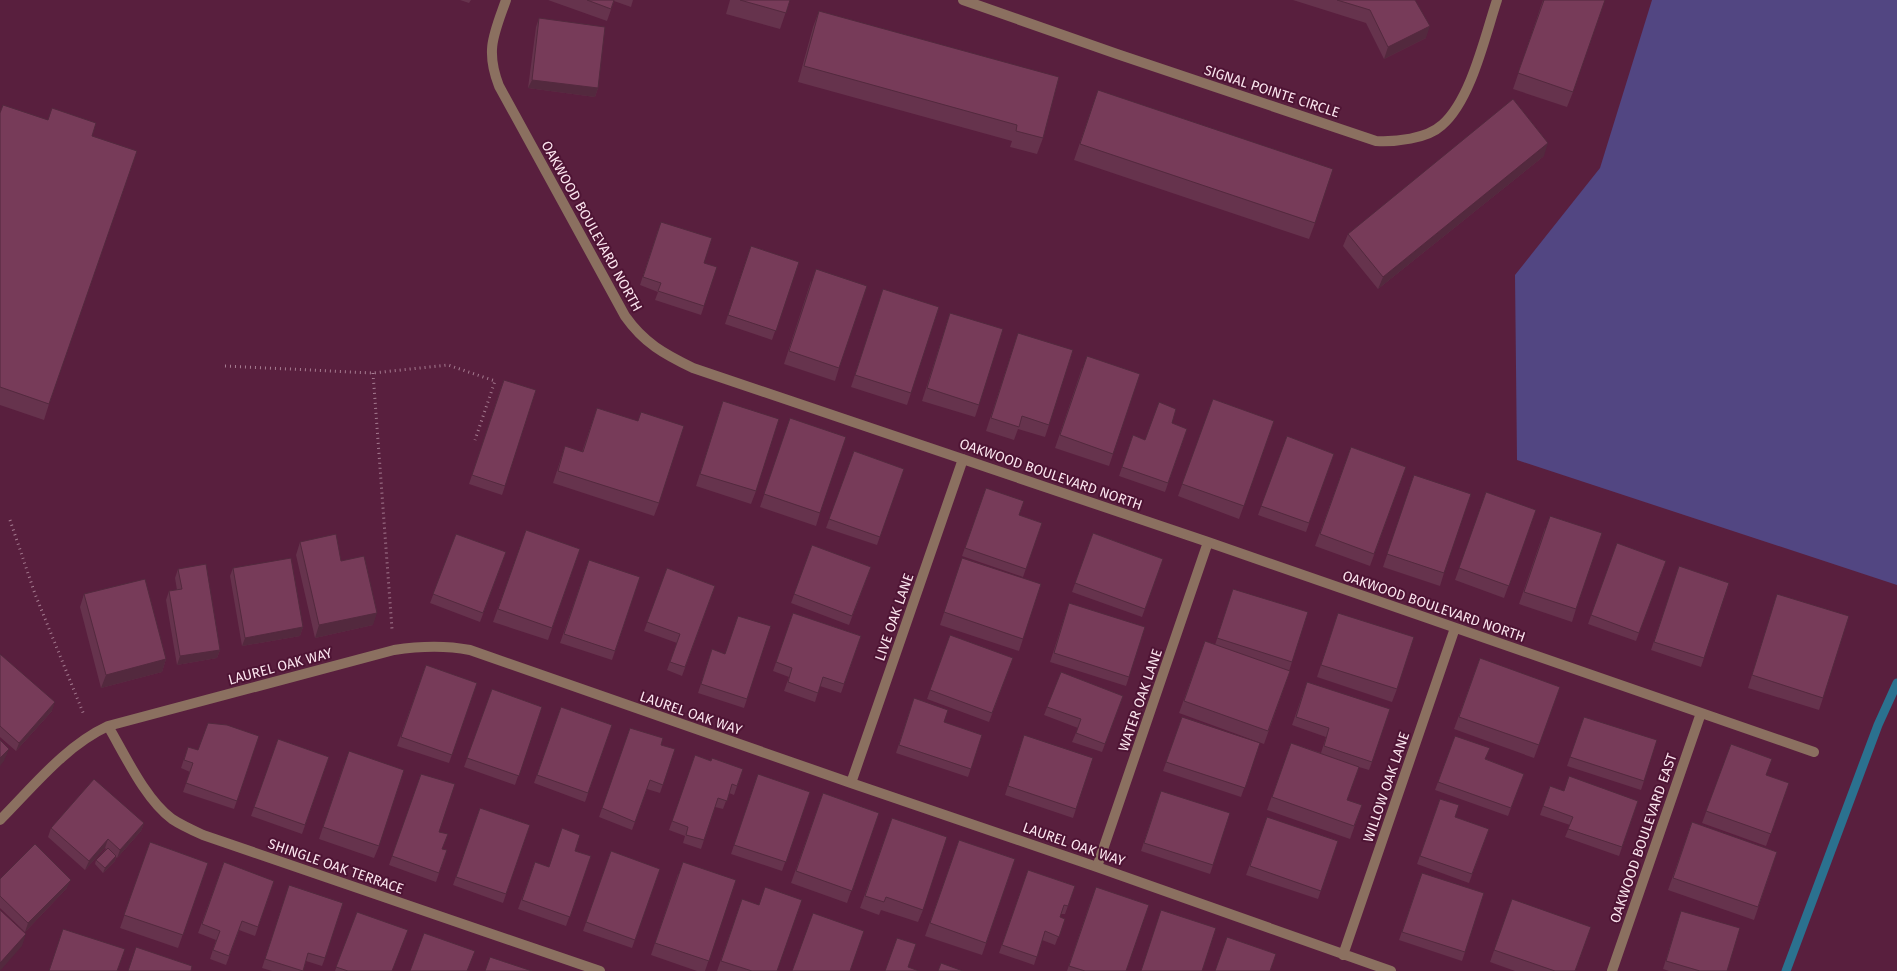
<svg xmlns="http://www.w3.org/2000/svg" width="1897" height="971" font-family="'Fira Sans',sans-serif">
<style>
.green{fill:#524682}
.lines{fill:none;stroke-linecap:round;stroke-linejoin:round}
.stream{stroke:#2b718f;stroke-width:9}
.path{stroke:#a57b90;stroke-width:3;stroke-dasharray:1 4;stroke-linecap:butt}
.street{stroke:#8b7060;stroke-width:10}
.wall{fill:#66334d}
.shaded-wall{fill:#53293e}
.building{fill:#773b59;stroke:#53293e}
.labels{text-anchor:middle;stroke-width:4;stroke-linejoin:round;paint-order:stroke}
.street-label{font-size:14px;fill:#fbe4ee;stroke:#4e1434}
</style>
<rect width="100%" height="100%" fill="#591f3e"/>
<path class="green" d="M1652,0H1897V585L1517,460L1515,275L1600,168Z"/>
<g class="lines">
<path class="stream" d="M1786,971L1878,725L1897,683"/>
<path class="path" d="M225,366L373,373L448,365L495,381L475,440
M373,373L392,629
M10,520L35,594L84,715"/>
<path class="street" d="M506,0C494,34 485,50 499,86L625,316C644,343 664,354 693,368L1208,542L1814,752
M963,0L1117,54L1376,141C1395,142 1427,139 1442,125C1471,100 1485,36 1497,0
M108,726C125,755 145,799 172,819C181,825 192,830 203,835L600,971
M851,783L963,459
M0,820C33,787 65,746 108,726L394,650C420,646 444,645 470,650L851,783L1097,867L1391,971
M1097,867L1208,542
M1343,955L1455,628
M1612,971L1701,713"/>
</g>
<path class="wall" d="M460,0H471L469,3Z
M548,0H633L631,7L614,1L607,21Z
M730,0H790L780,29L726,14Z
M1293,0H1415L1426,38L1384,59L1366,23Z
M1543,0L1573,92L1567,107L1513,89Z
M819,11L1043,138L1037,154L1010,147L1012,141L798,82L813,27Z
M539,18L598,88L595,97L528,88L536,27Z
M1098,90L1315,223L1309,239L1074,160Z
M0,112L49,404L44,420L0,405Z
M1544,156L1378,289L1343,246L1348,234Z
M658,230L704,263V306L701,315L655,300L658,292L640,285Z
M751,246L799,262L772,340L725,324Z
M811,281L839,368L835,381L784,364Z
M883,289L911,393L907,405L851,387Z
M950,313L979,405L975,417L922,401Z
M1018,333L1049,425L1045,437L1018,429L1014,440L986,431Z
M1082,368L1113,454L1109,466L1055,448Z
M501,388L505,486L502,495L469,484Z
M1213,399L1274,421L1239,519L1178,496Z
M723,401L756,491L751,504L696,486Z
M597,408L659,503L654,516L553,483L565,446L582,452Z
M1172,423L1187,429L1165,492L1119,476L1133,435L1145,440Z
M786,430L820,513L816,526L760,507Z
M1287,436L1334,454L1306,532L1258,515Z
M1351,447L1406,467L1370,566L1315,546Z
M854,451L904,469L877,545L826,528Z
M1414,475L1444,573L1440,586L1383,567Z
M986,488L1019,515L1042,523L1023,577L962,556Z
M1486,492L1536,510L1504,598L1455,580Z
M1545,528L1576,609L1572,622L1519,604Z
M526,530L580,549L548,640L493,622Z
M1093,533L1163,559L1142,617L1072,592Z
M456,534L506,552L480,622L430,603Z
M300,542L373,625L315,638L296,555Z
M1617,543L1666,561L1636,641L1588,624Z
M812,545L871,567L849,625L791,603Z
M589,560L640,577L612,660L560,643Z
M1679,566L1729,583L1701,667L1651,650Z
M233,568L303,627L300,636L242,646L230,576Z
M667,568L715,586L682,676L667,670L677,643L644,631Z
M178,569L220,650L217,658L177,665L166,600L169,591L177,590L175,578Z
M958,570L1023,639L1019,651L940,625Z
M1233,589L1292,662L1289,671L1273,665L1290,671L1264,744L1179,713L1205,641L1215,645Z
M84,594L166,659L162,672L101,688L80,607Z
M1777,594L1823,698L1819,710L1748,688Z
M1069,603L1129,677L1126,686L1050,662Z
M793,613L861,636L841,693L820,686L815,702L784,691L789,677L773,671Z
M1338,613L1397,689L1392,702L1317,677Z
M950,635L1013,658L989,722L927,699Z
M712,649L747,699L744,708L698,693Z
M0,654L52,711L16,751L0,737Z
M1480,658L1560,687L1534,758L1454,729Z
M426,665L477,683L449,763L397,746Z
M1061,672L1123,696L1102,752L1072,742L1078,728L1044,715Z
M1307,682L1372,762L1369,770L1359,767L1347,800L1362,805L1350,839L1267,810L1291,743L1321,753L1326,737L1292,725Z
M492,689L542,707L515,785L464,767Z
M561,707L612,725L585,802L534,783Z
M911,707L944,722L982,735L968,777L896,753Z
M1182,717L1260,743L1241,797L1163,771Z
M1584,717L1644,781L1641,790L1567,766Z
M630,728L661,745L675,749L660,793L647,789L632,830L599,817Z
M259,736L234,809L183,792L190,772L181,768L188,747L198,750Z
M1455,736L1486,759L1524,774L1508,816L1435,790Z
M278,739L329,757L302,834L251,816Z
M1021,744L1076,809L1073,818L1005,795Z
M1731,744L1766,775L1789,783L1766,846L1702,823Z
M695,755L711,761L743,769L734,795L729,793L723,809L715,807L701,849L683,843L685,836L669,830Z
M344,764L379,846L374,858L319,839Z
M421,774L439,832L442,849L447,850L436,882L389,865Z
M758,774L810,792L782,871L731,854Z
M1550,786L1564,791L1638,801L1619,856L1565,837L1570,825L1540,815Z
M823,793L879,813L847,903L791,883Z
M1158,799L1213,865L1210,874L1141,851Z
M1440,799L1455,817L1489,829L1469,883L1417,864Z
M480,808L530,825L503,903L453,885Z
M1267,817L1338,841L1318,899L1246,875Z
M892,818L923,910L918,922L881,910L879,915L860,908Z
M1692,822L1777,852L1754,920L1668,890Z
M144,823L141,831L117,858L116,857L115,861L103,873L95,864L96,860L106,849L105,848L85,870L48,837L51,828Z
M959,840L1015,859L982,955L925,936Z
M150,842L208,863L178,948L120,928Z
M575,851L591,856L566,926L518,909L535,862L548,867Z
M611,851L660,869L632,948L583,931Z
M224,862L274,881L255,936L239,930L226,965L210,959L216,940L198,933Z
M1028,870L1075,886L1065,914H1061L1060,917L1065,919L1055,945L1042,940L1034,965L999,953Z
M678,874L736,880L705,971H697L651,955Z
M0,879L67,888L25,932L0,908Z
M1419,881L1465,952L1462,961L1399,940Z
M286,894L325,958L322,966L306,961L303,971H272L262,968Z
M742,899L777,971H717Z
M1512,899L1575,971H1515L1490,962Z
M1091,900L1126,971H1067Z
M1681,911L1727,971H1669L1663,969Z
M357,912L392,971H335Z"/>
<path class="shaded-wall" d="M1430,26L1426,38L1384,59L1388,47Z
M532,80L598,88L595,97L528,88Z
M1548,143L1544,156L1378,289L1383,277Z
M377,613L373,625L315,638L319,625Z
M303,627L300,636L242,646L245,638Z
M220,650L217,658L177,665L180,656Z
M166,659L162,672L101,688L106,675Z
M55,702L52,711L16,751L19,743Z
M9,749L4,761L0,766V758Z
M144,823L141,831L117,858L120,850Z
M108,839L105,848L85,870L89,861Z
M116,856L115,861L103,873L105,868Z
M71,880L67,888L25,932L28,923Z
M26,934L22,946L0,971V963Z"/>
<path class="building" d="M587,0H614L611,9Z
M740,0H790L786,13Z
M1337,0H1415L1430,26L1388,47L1370,10Z
M1544,0H1605L1573,92L1518,73Z
M819,11L1059,77L1043,138L1016,131L1017,125L804,66Z
M539,18L605,27L598,88L532,80Z
M1098,90L1333,169L1315,223L1080,144Z
M1513,99L1548,143L1383,277L1348,234Z
M3,105L48,120L52,108L96,123L92,136L137,151L49,404L0,387V113Z
M661,222L712,238L704,263L717,267L704,306L658,291L661,283L643,277Z
M751,246L799,262L776,331L728,315Z
M816,269L867,286L839,368L789,351Z
M883,289L939,307L911,393L855,375Z
M950,313L1003,329L979,405L927,388Z
M1018,333L1073,350L1049,425L1022,416L1019,427L991,418Z
M1087,356L1140,374L1113,454L1060,435Z
M504,380L536,390L505,486L472,475Z
M1213,399L1274,421L1244,506L1182,484Z
M723,401L779,419L756,491L700,474Z
M1159,402L1176,409L1172,423L1187,429L1168,483L1122,467L1133,435L1145,440Z
M597,408L638,421L641,412L684,426L659,503L558,471L565,446L583,452Z
M790,418L846,437L820,513L764,494Z
M1287,436L1334,454L1309,523L1261,506Z
M1351,447L1406,467L1374,554L1320,534Z
M854,451L904,469L880,537L829,519Z
M1414,475L1471,494L1444,573L1387,554Z
M986,488L1024,501L1019,515L1042,523L1026,569L965,548Z
M1486,492L1536,510L1509,586L1459,568Z
M1550,516L1602,533L1576,609L1524,592Z
M526,530L580,549L552,628L498,609Z
M1093,533L1163,559L1145,609L1075,583Z
M336,534L341,561L364,556L377,613L319,625L300,542Z
M456,534L506,552L483,613L433,594Z
M1617,543L1666,561L1639,633L1591,615Z
M812,545L871,567L852,616L794,594Z
M291,558L303,627L245,638L233,568Z
M962,558L1041,584L1023,639L944,612Z
M589,560L640,577L615,651L564,634Z
M206,564L220,650L180,656L169,591L182,589L178,569Z
M1679,566L1729,583L1704,658L1654,642Z
M667,568L715,586L685,667L670,662L680,634L647,622Z
M145,579L166,659L106,675L84,594Z
M1233,589L1308,612L1292,662L1217,638Z
M1777,594L1849,616L1823,698L1752,675Z
M1069,603L1145,627L1129,677L1054,653Z
M793,613L861,636L844,684L823,677L818,693L788,682L792,668L776,662Z
M1338,613L1414,637L1397,689L1321,665Z
M738,616L771,626L747,699L701,684L712,649L725,654Z
M950,635L1013,658L992,713L930,690Z
M1205,641L1290,671L1268,731L1184,701Z
M0,654L55,702L19,743L0,726Z
M1480,658L1560,687L1539,745L1459,717Z
M426,665L477,683L452,755L401,737Z
M1061,672L1123,696L1105,744L1076,733L1081,719L1047,707Z
M1307,682L1390,709L1372,762L1324,746L1329,728L1296,717Z
M492,689L542,707L519,776L467,758Z
M914,698L948,710L944,722L982,735L971,769L899,745Z
M561,707L612,725L588,793L537,775Z
M1182,717L1260,743L1245,788L1166,762Z
M1584,717L1657,740L1644,781L1570,757Z
M208,723L227,725L259,736L237,801L186,783L193,763L184,760L188,747L198,750Z
M630,728L663,738L661,745L675,749L663,785L650,780L635,822L602,808Z
M1024,735L1093,758L1076,809L1008,786Z
M1455,736L1490,748L1485,759L1524,774L1511,808L1438,782Z
M278,739L329,757L305,825L254,807Z
M0,740L9,749L0,758Z
M1291,743L1359,767L1347,800L1362,805L1354,826L1272,797Z
M1731,744L1772,759L1766,775L1789,783L1771,834L1706,811Z
M349,751L404,770L379,846L323,827Z
M695,755L711,761L712,758L743,769L737,786L732,784L727,801L718,798L704,840L686,835L688,827L672,821Z
M421,774L455,784L439,832L448,834L442,849L447,850L439,873L392,856Z
M758,774L810,792L786,862L734,845Z
M1569,776L1638,801L1622,847L1568,829L1573,817L1543,806L1550,786L1564,791Z
M94,779L144,823L120,850L108,839L89,861L51,828Z
M1161,791L1230,813L1213,865L1144,843Z
M823,793L879,813L852,891L796,871Z
M1440,799L1459,805L1455,817L1489,829L1472,874L1420,856Z
M480,808L530,825L506,894L456,877Z
M1267,817L1338,841L1321,891L1250,866Z
M892,818L947,837L923,910L886,897L884,902L865,896Z
M1692,822L1777,852L1758,907L1673,878Z
M562,828L580,835L575,851L591,856L570,917L522,900L535,862L549,867Z
M959,840L1015,859L986,943L930,923Z
M150,842L208,863L183,935L124,915Z
M35,844L71,880L28,923L0,896V879Z
M108,848L116,856L105,868L96,860Z
M611,851L660,869L635,940L586,922Z
M224,862L274,881L258,927L242,921L229,956L213,950L220,931L202,924Z
M683,862L736,880L709,961L655,943Z
M1028,870L1075,886L1068,906L1064,905L1060,917L1065,919L1059,937L1045,931L1037,957L1002,945Z
M1422,873L1484,893L1465,952L1402,932Z
M289,885L343,903L325,958L308,953L303,971L265,959Z
M765,887L802,900L777,971H752L721,961L742,899L759,905Z
M1096,887L1149,905L1126,971H1085L1069,966Z
M1512,899L1591,927L1575,971H1555L1494,950Z
M0,910L26,934L0,963Z
M1161,910L1216,928L1202,971H1141Z
M1681,911L1740,928L1727,971H1700L1666,961Z
M357,912L408,930L392,971H348L336,967Z
M813,913L864,931L850,971H792Z
M63,929L125,949L117,971H49Z
M424,933L475,951L467,971H410Z
M1227,937L1276,954L1270,971H1215Z
M897,938L916,944L908,967L919,971H885Z
M136,947L192,966L191,971H128Z
M490,957L532,971H485Z
M941,963L963,971H938Z"/>
<g class="labels">
<g class="street-label">
<text transform="translate(1272 91) rotate(18)" y="5">SIGNAL POINTE CIRCLE</text>
<text transform="translate(592 226) rotate(61)" y="5">OAKWOOD BOULEVARD NORTH</text>
<text transform="translate(1051 474) rotate(19)" y="5">OAKWOOD BOULEVARD NORTH</text>
<text transform="translate(1434 606) rotate(19)" y="5">OAKWOOD BOULEVARD NORTH</text>
<text transform="translate(894 617) rotate(-71)" y="5">LIVE OAK LANE</text>
<text transform="translate(280 666) rotate(-15)" y="5">LAUREL OAK WAY</text>
<text transform="translate(1140 700) rotate(-71)" y="5">WATER OAK LANE</text>
<text transform="translate(691 713) rotate(19)" y="5">LAUREL OAK WAY</text>
<text transform="translate(1386 787) rotate(-71)" y="5">WILLOW OAK LANE</text>
<text transform="translate(1643 838) rotate(-71)" y="5">OAKWOOD BOULEVARD EAST</text>
<text transform="translate(1074 844) rotate(19)" y="5">LAUREL OAK WAY</text>
<text transform="translate(336 866) rotate(19)" y="5">SHINGLE OAK TERRACE</text>
</g>
</g>
</svg>
